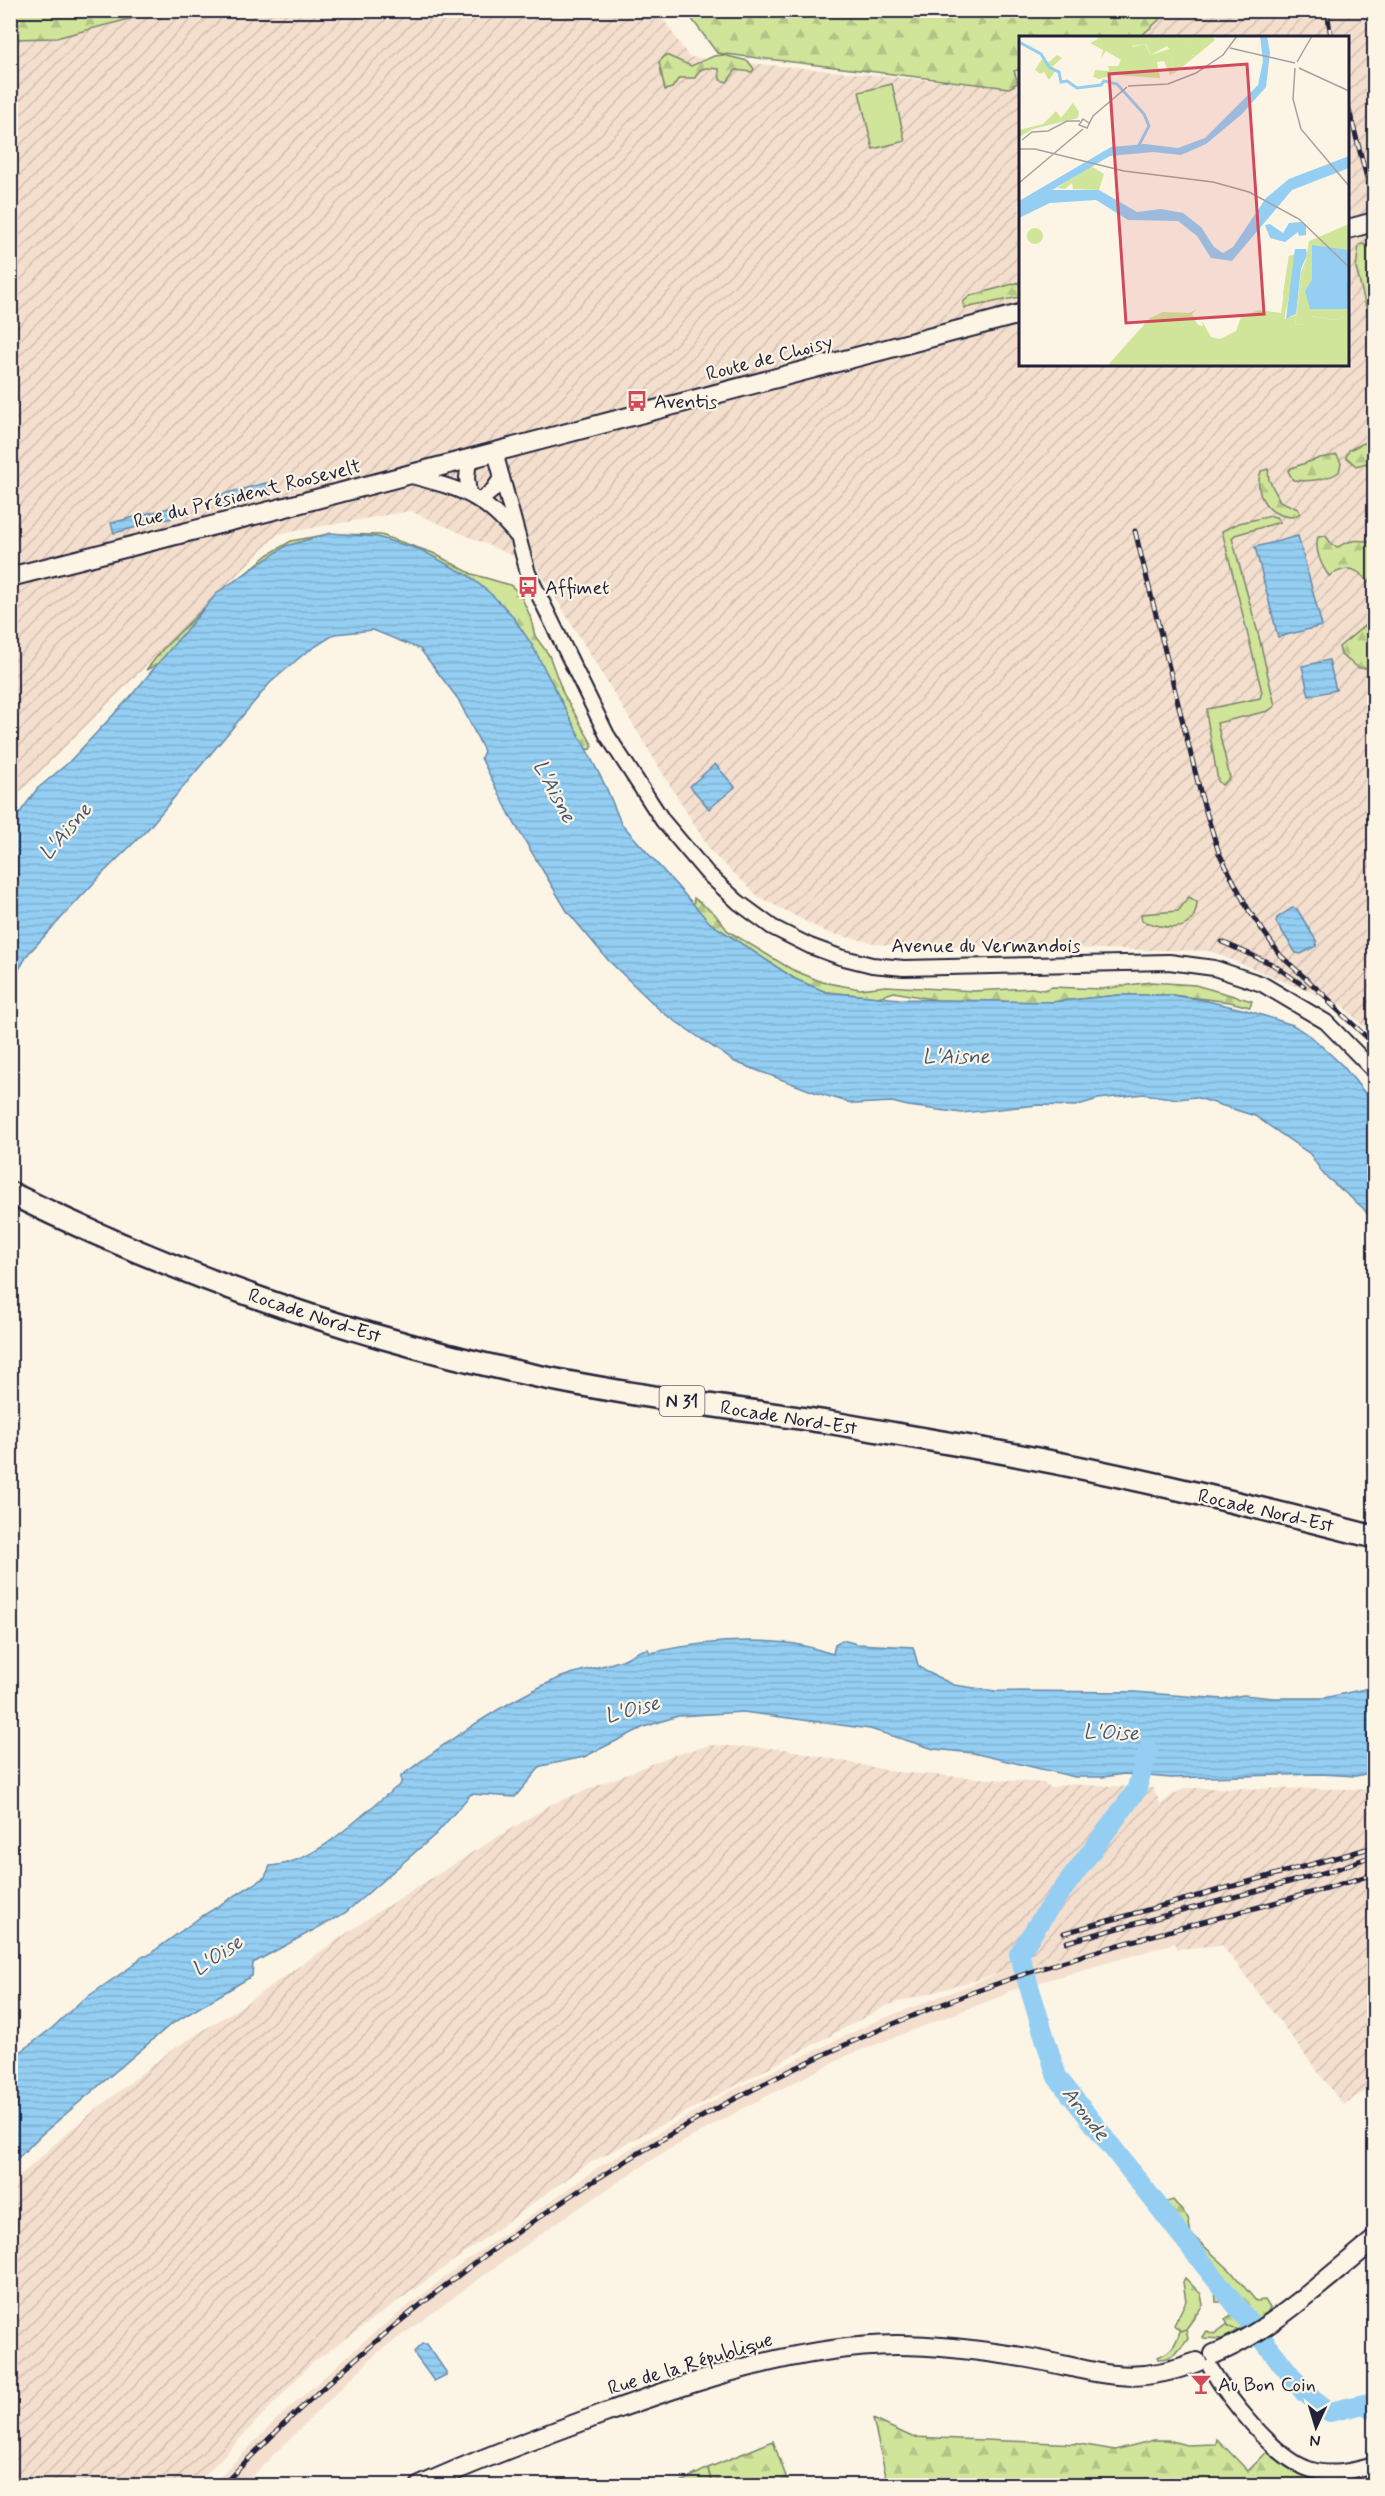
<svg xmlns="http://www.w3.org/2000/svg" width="1385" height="2496" font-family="Mynerve,sans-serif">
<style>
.built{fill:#f4dfce}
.industrial{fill:url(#industrial-furrows)}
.green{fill:#d0e59a;stroke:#79846a;stroke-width:1.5}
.forest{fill:url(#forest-firs);stroke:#79846a;stroke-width:1.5}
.water{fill:url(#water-rules);stroke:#6689a9;stroke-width:1.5}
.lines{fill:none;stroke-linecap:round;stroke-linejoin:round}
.river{stroke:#94cef3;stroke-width:20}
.street-casing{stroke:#22223b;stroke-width:18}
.secondary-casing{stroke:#22223b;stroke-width:22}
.primary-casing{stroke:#22223b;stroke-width:26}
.street{stroke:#fcf5e5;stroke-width:14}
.secondary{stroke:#fcf5e5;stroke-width:18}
.primary{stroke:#fcf5e5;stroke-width:21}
.rail-casing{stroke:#22223b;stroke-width:5}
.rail{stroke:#fcf5e5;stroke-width:3;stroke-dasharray:9;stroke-linecap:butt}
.labels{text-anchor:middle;stroke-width:4.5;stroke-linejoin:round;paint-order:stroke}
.shield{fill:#fcf5e5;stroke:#63616e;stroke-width:1.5}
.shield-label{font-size:18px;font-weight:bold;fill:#22223b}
.street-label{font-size:20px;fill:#22223b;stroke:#fcf5e5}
.poi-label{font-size:20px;fill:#22223b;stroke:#fcf5e5;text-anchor:start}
.water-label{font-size:21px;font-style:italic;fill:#445672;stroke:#fcf5e5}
.inset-river{fill:none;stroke:#94cef3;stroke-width:3}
.inset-road{fill:none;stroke:#a5a1a1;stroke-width:1.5}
.view{fill:#d1495b;fill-opacity:0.15;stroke:#d1495b;stroke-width:3}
.inset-edge{fill:none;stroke:#22223b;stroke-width:3}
</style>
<defs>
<pattern id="industrial-furrows" width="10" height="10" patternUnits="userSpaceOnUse" patternTransform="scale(1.5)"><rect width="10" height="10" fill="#f4dfce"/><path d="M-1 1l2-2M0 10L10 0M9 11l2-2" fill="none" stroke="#d1bfb2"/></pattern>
<pattern id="forest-firs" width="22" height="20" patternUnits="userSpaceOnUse" patternTransform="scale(1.5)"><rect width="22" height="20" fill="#d0e59a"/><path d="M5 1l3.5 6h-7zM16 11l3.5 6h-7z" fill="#b2c486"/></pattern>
<pattern id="water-rules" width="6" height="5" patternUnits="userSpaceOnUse" patternTransform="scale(1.5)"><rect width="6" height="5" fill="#94cef3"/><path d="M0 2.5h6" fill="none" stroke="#7fb1d1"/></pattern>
</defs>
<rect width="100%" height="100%" fill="#fcf5e5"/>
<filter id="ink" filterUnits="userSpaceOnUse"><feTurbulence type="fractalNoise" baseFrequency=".0167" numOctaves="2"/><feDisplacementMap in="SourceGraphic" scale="12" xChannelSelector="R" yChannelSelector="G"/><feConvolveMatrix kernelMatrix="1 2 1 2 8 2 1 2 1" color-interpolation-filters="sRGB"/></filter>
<g filter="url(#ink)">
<path class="built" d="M1353,1892L1009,1991L1004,1995L851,2054L755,2102L656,2157L555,2224L376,2354L243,2485L211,2486L276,2420L371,2335L464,2262L599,2167L729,2092L874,2022L1037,1959L1043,1928Z"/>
<path class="industrial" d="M657,10L689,57L1009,88L1018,83L1013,70L1020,68V364H1348V38L1105,37L1161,17L1169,11H1374V1037L1342,1005L1210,951L884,945L828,933L759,897L711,852L536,566L410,511L278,534L11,801V39L56,38L160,11Z
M710,1745L785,1749L896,1772L1044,1783L1051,1788L1066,1784L1153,1788L1161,1805L1167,1799L1185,1788L1374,1789V2103L1365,2091L1343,2105L1222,1945L1177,1949L1171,1925L888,2005L586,2165L311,2364L196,2485H11V2184L70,2130L170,2051L242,2006L373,1915L473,1852L552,1804L668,1757Z"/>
<path class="green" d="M892,84L905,141L873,149L859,92Z
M1363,244L1372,249L1374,260V338L1356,268L1359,245Z
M1271,516L1276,517L1280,522L1235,535L1232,538L1259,637L1275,706L1268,711L1217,723L1230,778L1222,785L1218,781L1207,718V709L1260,698L1262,692L1222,531L1239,523Z
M1189,897L1197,902C1195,936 1166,929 1142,921L1141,914L1178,911Z
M1228,2324L1238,2330L1222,2339L1204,2338L1203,2337L1207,2331L1214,2334Z
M1186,2329L1188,2339C1180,2350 1172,2360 1158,2359V2357C1171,2352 1176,2345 1180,2331Z
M708,2468L712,2485H675Z"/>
<path class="forest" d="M10,11L11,10L160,11L56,38L11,39Z
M686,11H1169L1140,37L1020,38V69L1014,71L1018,83L1009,88L717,53Z
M666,55L691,66L714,56L723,55L748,61L754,69L752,72L736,70L727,82L720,80L719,69C707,68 700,65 695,78H679L672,88L665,90L659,62Z
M1020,282V297L964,308L963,302L970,296Z
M1374,441V461L1356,466L1346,457L1349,450L1364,443Z
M1337,455L1341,463L1339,472C1328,480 1306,482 1293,480L1288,471L1291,468L1320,458Z
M1268,469L1269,480L1280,501L1298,509L1300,513L1294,517C1268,517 1253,495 1261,471Z
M329,534L381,535L433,553L472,574L510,585L520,594L530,616L535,636L549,655L563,693L593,746L591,749L581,750L515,628L196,624L157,664L146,670L163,649L204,608L269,554L291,541Z
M1326,536L1332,545L1338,547C1351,539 1360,539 1374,543V581L1366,580C1354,565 1345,567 1329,576C1321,565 1314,549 1318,537Z
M1374,622V668H1359L1341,655L1339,647L1363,627Z
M694,898L714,913L728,931L791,969L822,982L860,989L886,986L974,991L1032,988L1044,990L1052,987L1102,989L1150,982L1195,985L1252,1001L1250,1007L1230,1002L1172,995H1119L1052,1002L942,1001L894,992L878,997L826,992L795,979L693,912Z
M1173,2200L1188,2218L1191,2234L1230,2270L1256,2301L1265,2300L1270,2308L1266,2314L1238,2330L1229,2327L1225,2319L1244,2307C1242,2299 1237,2298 1230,2297L1222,2302H1216L1215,2287L1225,2281L1214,2267L1178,2244L1156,2216L1157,2205Z
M1185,2278L1201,2294L1203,2305L1186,2329L1180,2331L1174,2325L1186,2301L1183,2282Z
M873,2419L912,2437L1079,2444L1115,2450L1154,2440H1168L1186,2445L1216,2444L1217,2439L1248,2471L1267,2452L1286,2467L1320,2484L1374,2474V2485H888Z
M773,2441L789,2485H712L708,2468Z"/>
<path class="water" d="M266,483L269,493L221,505L219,495Z
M169,508L172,518L114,533L111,523Z
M331,533L377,537L421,550L469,576L491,594L511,614L532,645L606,787L621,823L710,923L795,979L826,992L900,999L1051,1002L1119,995H1172L1203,1000L1246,1010L1293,1025L1314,1039L1343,1066L1374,1104V1223L1363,1208L1324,1175L1310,1154L1255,1116L1195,1097L1178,1099L1144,1094L1098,1099L1075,1106L1038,1105L962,1113L908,1106L892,1102L855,1104L817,1093L735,1062L662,1012L608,960L567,911L513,821L481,758L484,751L458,699L420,649L373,630L335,634L305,653L270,683L147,830L104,872L28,954L11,983V825L37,789L68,763L130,697L218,592L286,546Z
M1298,536L1322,626L1278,637L1255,547Z
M1329,660L1336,690L1309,696L1302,666Z
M715,764L735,787L709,809L690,786Z
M1292,908L1297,909L1317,942L1316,946L1301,954L1296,953L1276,922L1277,918Z
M842,1640L857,1644L913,1647L918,1665L925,1671L954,1685L995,1691L1135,1692L1223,1699L1243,1695L1274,1698H1324L1374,1687V1772L1356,1776L1320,1774L1171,1778L1124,1774L1103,1777H1075L973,1753L934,1749L870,1729L743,1712L678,1716L644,1727L584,1757L541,1766L515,1797L471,1794L436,1834L345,1913L253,1963L252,1976L170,2025L41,2135L11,2165V2067L19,2061L18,2054L52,2028L80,2002L132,1966L142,1956H147L199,1918L265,1877L270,1866C321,1863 362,1811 401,1784V1776C449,1740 501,1704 557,1679C577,1670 598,1668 619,1661C630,1658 634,1651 648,1649L650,1653C693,1643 743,1638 788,1643C803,1644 818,1650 833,1654L835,1644Z
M422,2344H427L446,2372V2375L434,2381L415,2355L414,2352Z"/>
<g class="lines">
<path class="river" d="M1148,1750L1136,1791L1046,1912L1019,1954L1057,2077L1304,2392L1330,2412L1364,2404L1374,2410"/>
<defs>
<path id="street" d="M495,452L528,573L607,735L663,821L707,873L738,902L772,927L810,946L840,957L872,965L904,968L1169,962L1214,968L1262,984L1326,1022L1374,1071
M408,475C460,489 481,493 517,536
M469,494L467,478L469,458
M481,500L492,491L502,477
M1210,2367C1227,2397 1274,2456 1306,2468C1328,2477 1353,2471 1374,2465"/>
<path id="secondary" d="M1348,229L1374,222
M10,577L278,509L1020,314
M1214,2354C1269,2333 1328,2277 1374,2240
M420,2486C479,2459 540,2437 602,2414C698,2380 794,2346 897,2345C941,2345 985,2351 1028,2358C1096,2370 1127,2389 1197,2362"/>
<path id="primary" d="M10,1193C171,1273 343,1333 518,1372C622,1395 728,1407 833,1423C887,1432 940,1442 994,1451C1122,1474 1249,1505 1374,1537"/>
</defs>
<use href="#street" class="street-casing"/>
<use href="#secondary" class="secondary-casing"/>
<use href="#primary" class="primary-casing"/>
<use href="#street" class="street"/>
<use href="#secondary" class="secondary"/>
<use href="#primary" class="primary"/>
<defs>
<path id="rail" d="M1327,10L1331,38
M1348,106L1374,205
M1135,531L1202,799L1219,853L1248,909L1280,955L1336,1006
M1222,942L1272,964L1304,986
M1329,1002L1374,1044
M1064,1933L1374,1847
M1067,1942L1334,1870L1372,1856
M222,2486C443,2256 714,2081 1016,1977C1134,1936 1256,1911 1374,1874"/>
</defs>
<use href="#rail" class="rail-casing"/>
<use href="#rail" class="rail"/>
</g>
</g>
<defs>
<symbol id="bus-bare" viewBox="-9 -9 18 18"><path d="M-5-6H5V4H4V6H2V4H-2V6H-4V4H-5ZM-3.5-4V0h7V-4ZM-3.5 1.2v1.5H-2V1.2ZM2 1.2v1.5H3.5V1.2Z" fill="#d1495b" stroke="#fcf5e5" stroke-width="2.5" paint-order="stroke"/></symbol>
<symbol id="bar-bare" viewBox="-9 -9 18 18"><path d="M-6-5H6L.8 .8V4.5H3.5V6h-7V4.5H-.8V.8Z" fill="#d1495b" stroke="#fcf5e5" stroke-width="2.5" paint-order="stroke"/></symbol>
</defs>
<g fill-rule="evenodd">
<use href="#bus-bare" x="622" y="386" width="30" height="30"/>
<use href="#bus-bare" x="513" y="572" width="30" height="30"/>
<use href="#bar-bare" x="1186" y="2369" width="30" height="30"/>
</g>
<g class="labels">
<rect class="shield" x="659.5" y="1386" width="45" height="30" rx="4.5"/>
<g class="shield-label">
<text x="682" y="1407">N 31</text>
</g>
<g class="street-label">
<text transform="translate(769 357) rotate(-15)" y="7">Route de Choisy</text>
<text transform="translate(247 493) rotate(-14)" y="7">Rue du Président Roosevelt</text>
<text x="986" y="952">Avenue du Vermandois</text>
<text transform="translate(315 1315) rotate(18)" y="7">Rocade Nord-Est</text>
<text transform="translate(789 1417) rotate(9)" y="7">Rocade Nord-Est</text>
<text transform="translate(1266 1510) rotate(13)" y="7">Rocade Nord-Est</text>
<text transform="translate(690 2363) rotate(-17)" y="7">Rue de la République</text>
</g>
<g class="poi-label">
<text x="654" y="408">Aventis</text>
<text x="545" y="594">Affimet</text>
<text x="1218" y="2391">Au Bon Coin</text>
</g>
<g class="water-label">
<text transform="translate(555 791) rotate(62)" y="7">L'Aisne</text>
<text transform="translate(65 831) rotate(-49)" y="7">L'Aisne</text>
<text x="956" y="1063">L'Aisne</text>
<text transform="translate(632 1709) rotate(-15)" y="7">L'Oise</text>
<text transform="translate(1111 1732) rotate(2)" y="7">L'Oise</text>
<text transform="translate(217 1955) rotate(-34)" y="7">L'Oise</text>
<text transform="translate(1086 2113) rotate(52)" y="7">Aronde</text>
</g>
</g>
<g transform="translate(1019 36)">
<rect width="330" height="330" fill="#fcf5e5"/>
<path d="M118,0H171L168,6L160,4L173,20L178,19L157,36L152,23L156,20L148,10L132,19L127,8L112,10ZM38,19L43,22L32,32L37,34L30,44L25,36L21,38L16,34L23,23L30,26ZM54,67L60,76L59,82L14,93L0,101V94L24,88L37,75L42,82ZM330,188V280L316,284L293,280L283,289L276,288L290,205ZM8 200a8 8 0 1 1 16 0a8 8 0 1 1-16 0ZM276,218L274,239L267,276L264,257L270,220Z" fill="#d0e59a"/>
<path d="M77,0H118L113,11L126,8L132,19L161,9L164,19L152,23L157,36L151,39L145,25L138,26L141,42L96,39L80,43L74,41L76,34L90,35L89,30H99L102,24L87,15L82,22L84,14L71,7L79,3ZM171,0H193L196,4L178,19L169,20L160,4L165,1L168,6ZM72,130L85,138L80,154L54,153L53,147L46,153L38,152ZM270,219L266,283L277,279L282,237L287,223L276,288L283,289L292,280L316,284L330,280V330H88L131,282L144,276L170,277L178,273L173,278L179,289L184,290L183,285L192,301L201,303L217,295L222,281L240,274L262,277Z" fill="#d0e59a"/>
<path d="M241,0H248L251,17L247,51L223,78L187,108L162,119L134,116L91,120L33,154H80L118,176L142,173L164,177L182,191L195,211L204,217L214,211L247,162L270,143L330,120V132L273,154L213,225L192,222L178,200L159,185L109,184L77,164L31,167L0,182V165L92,111L126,108L159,112L186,102L239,49L244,25ZM282,186L287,189V199L280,200L279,196L266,206L251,202L246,189L251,188L264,197L270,187ZM293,209L330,214V273H291L286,255L293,244ZM276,213H287L288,219L282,233L277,278L267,283Z" fill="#94cef3"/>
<path class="inset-river" d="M0,6L22,18L30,31L40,36L42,46L48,45L58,52L82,49L85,45L98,48L125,78L130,90L118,113"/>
<path class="inset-road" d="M211,12L276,27M278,26L293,0M276,32L274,63L282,93L330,150M280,32L330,55M109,50L149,48L177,37L204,19L218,0M70,87L64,83L60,89L68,92L74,80L108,51M3,104L13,96L29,95L48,85H61M0,113H16L105,135L194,146L230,156L280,183L330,231M0,147L64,93"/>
<path class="view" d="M228,28L245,278L107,287L90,38Z"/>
<rect width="330" height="330" class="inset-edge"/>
</g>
<rect width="1385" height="2496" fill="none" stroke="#fcf5e5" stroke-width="36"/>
<rect x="18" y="18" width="1349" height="2460" fill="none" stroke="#22223b" stroke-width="2" filter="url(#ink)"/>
<g transform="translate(1316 2427) rotate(184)" stroke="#fcf5e5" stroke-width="4.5" paint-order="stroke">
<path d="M0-4.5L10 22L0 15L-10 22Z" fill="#22223b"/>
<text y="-9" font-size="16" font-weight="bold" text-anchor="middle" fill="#22223b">N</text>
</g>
</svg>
